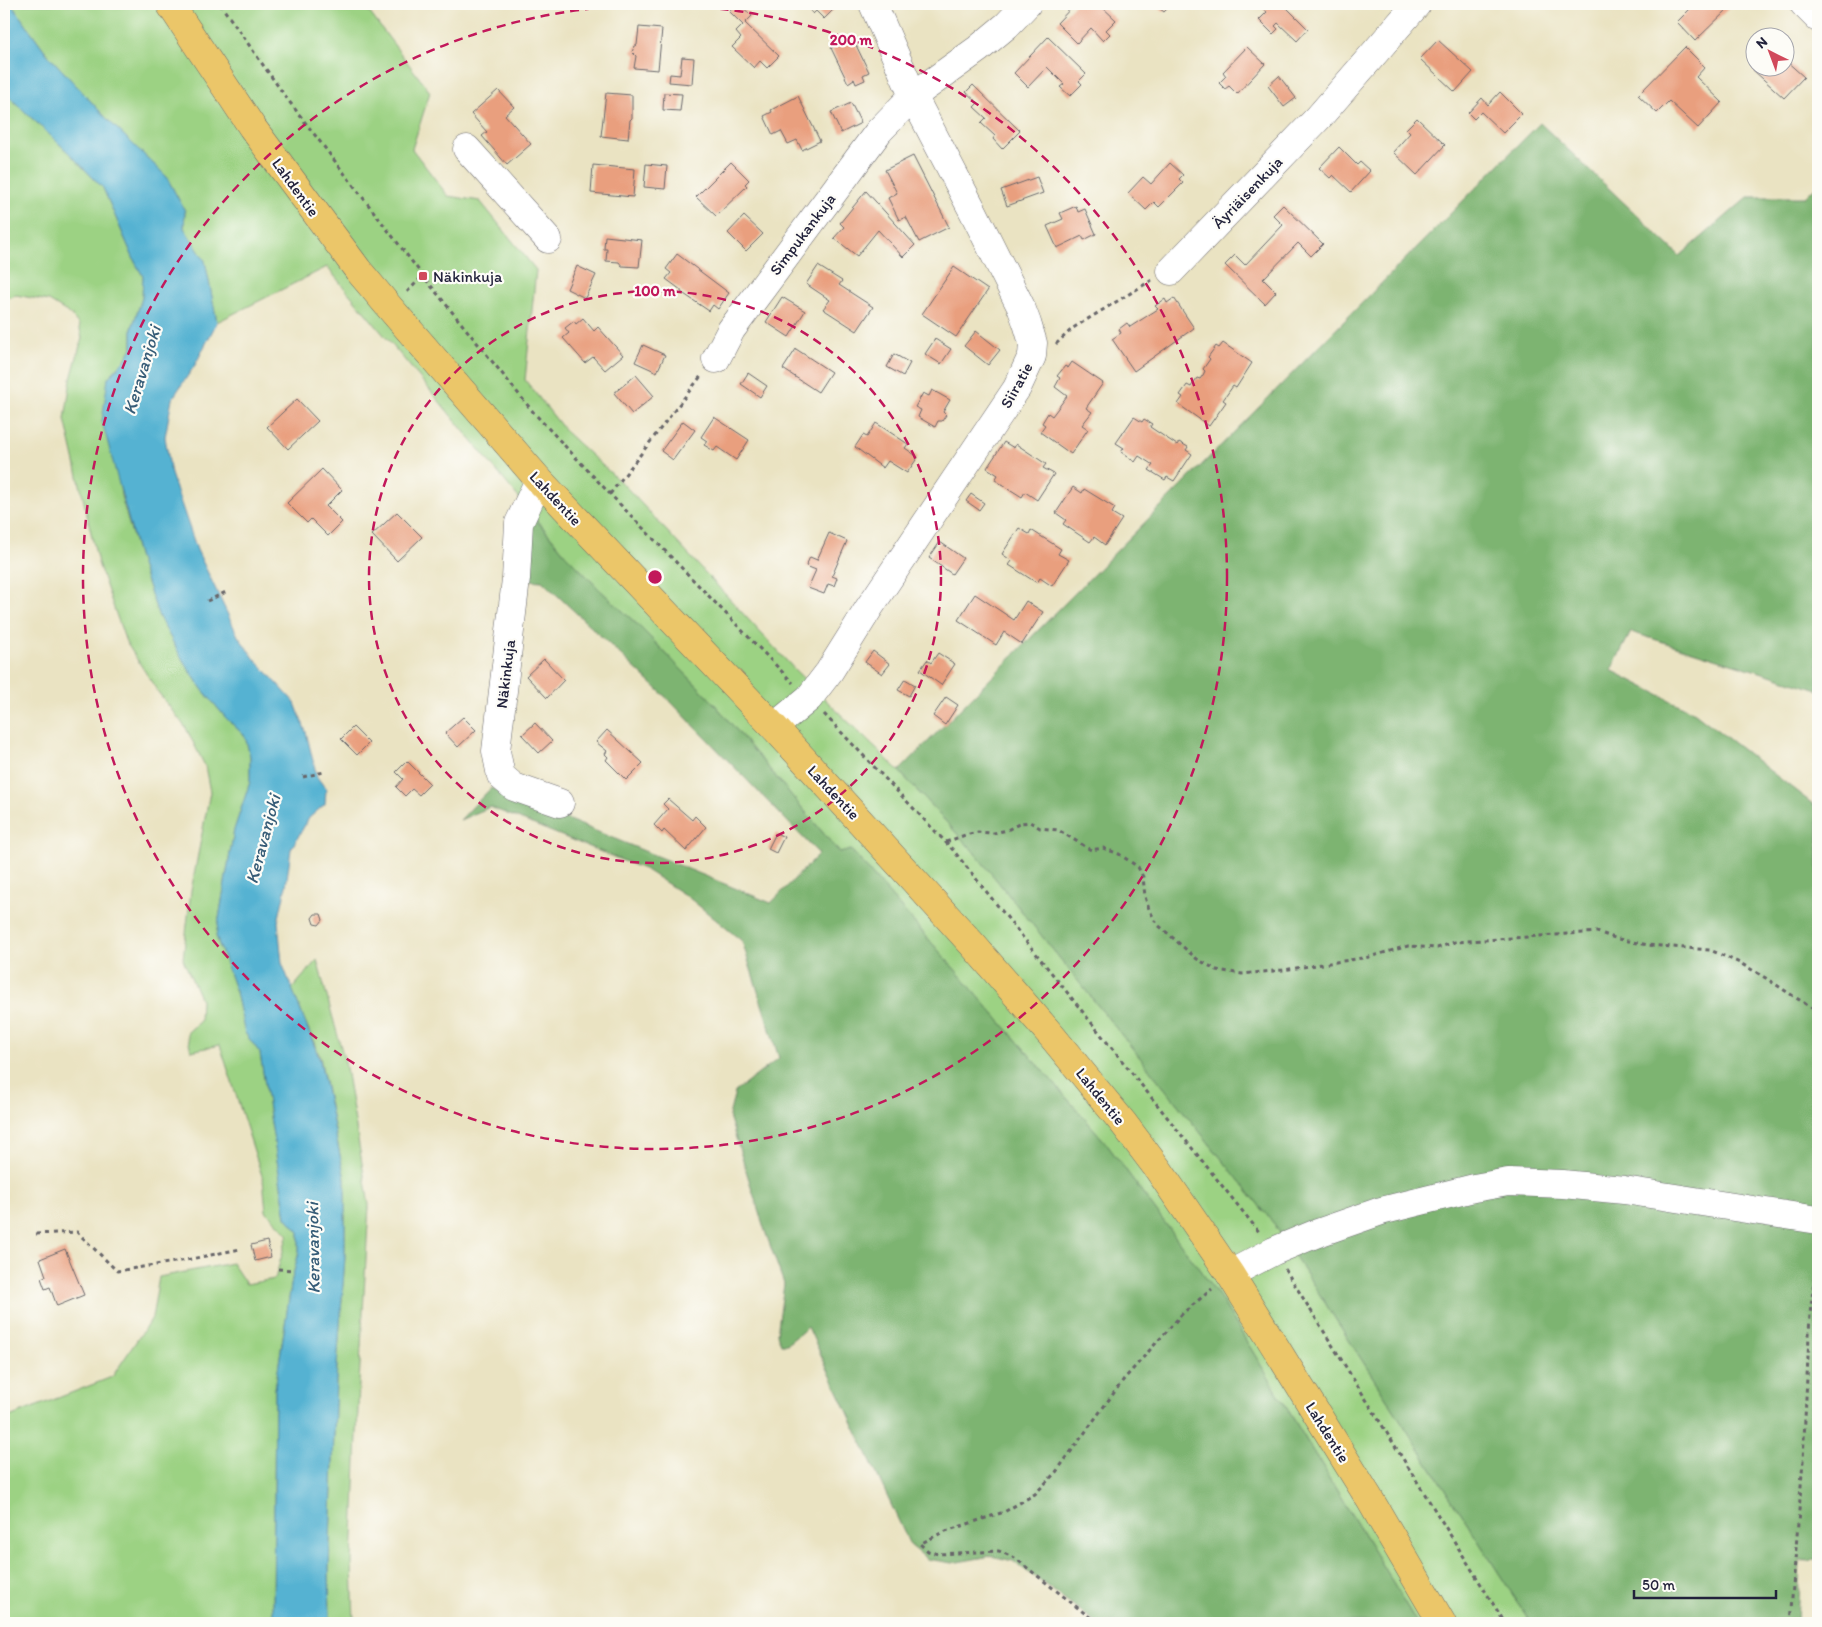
<svg xmlns="http://www.w3.org/2000/svg" width="1822" height="1627" font-family="Itim,sans-serif">
<style>
.green{fill:#9cd283;stroke:#5f7a5f}
.forest{fill:#7db471;stroke:#506b56}
.water{fill:#54b2d2;stroke:#3b6a86}
.building{fill:#e99f7e}
.lines{fill:none;stroke-linecap:round;stroke-linejoin:round}
.minor-casing{stroke:#68666a;stroke-width:29}
.major-casing{stroke:#68666a;stroke-width:29}
.path{stroke:#68666a;stroke-width:3;stroke-dasharray:4 4;stroke-linecap:butt}
.minor{stroke:#fff;stroke-width:28}
.major{stroke:#ebc669;stroke-width:28}
.ring{fill:none;stroke:#c2185b;stroke-width:2.5;stroke-dasharray:9 6}
.poi-dot{fill:#d1495b;stroke:#fdfcf7;stroke-width:2}
.labels{text-anchor:middle;stroke-width:4.5;stroke-linejoin:round;paint-order:stroke}
.street-label{font-size:16px;fill:#22223b;stroke:#fdfcf7}
.poi-label{font-size:16px;fill:#22223b;stroke:#fdfcf7;text-anchor:start}
.water-label{font-size:18px;font-style:italic;fill:#365c77;stroke:#fdfcf7}
.centre{fill:#c2185b;stroke:#fdfcf7;stroke-width:2.5}
.ring-label{font-size:15px;text-anchor:middle;font-weight:bold;fill:#c2185b;stroke:#fdfcf7;stroke-width:4.5;stroke-linejoin:round;paint-order:stroke}
</style>
<rect width="100%" height="100%" fill="#fdfcf7"/>
<filter id="ink" filterUnits="userSpaceOnUse"><feTurbulence type="fractalNoise" baseFrequency=".02" numOctaves="2"/><feDisplacementMap in="SourceGraphic" scale="10" xChannelSelector="R" yChannelSelector="G"/><feConvolveMatrix kernelMatrix="1 2 1 2 8 2 1 2 1" color-interpolation-filters="sRGB"/></filter>
<filter id="wash" filterUnits="userSpaceOnUse"><feTurbulence type="fractalNoise" baseFrequency=".0096" numOctaves="4" result="noise"/><feDisplacementMap in="SourceGraphic" scale="20" xChannelSelector="R" yChannelSelector="G"/><feGaussianBlur stdDeviation="1.12" result="paint"/><feColorMatrix in="noise" values="0 0 0 0 0 0 0 0 0 0 0 0 0 0 0 0 0 1.4 0 .05"/><feComposite in="paint" operator="in"/></filter>
<g filter="url(#wash)">
<rect width="100%" height="100%" fill="#eae3c2"/>
<path class="green" d="M11,4H363L430,92L412,149L448,196L480,201L536,270L525,380L567,433L627,488L796,671L899,771L974,852L1275,1225L1531,1623H1417L1219,1296L1105,1142L851,850L840,853L712,701L641,628L600,590L565,554L434,395L327,267L217,322L205,261L184,228L185,211L166,176L108,120L48,55Z
M4,92L68,152L103,188L135,262L143,276L142,298L132,328V348L125,360L108,378L121,496L140,562L159,617L184,662L202,689L226,718L245,736L250,756V782L234,830L216,936L236,992L245,1033L260,1053L286,1217L299,1232V1252L292,1279L275,1389L273,1623H4V1419L112,1377L152,1318L159,1277L232,1263L246,1284L275,1279L288,1234L266,1211L263,1179L220,1045L191,1051L187,1033L200,1021L201,1000L183,959L191,891L210,792L205,766L186,728L158,692L126,642L98,563L65,419L71,379L82,338L79,325L70,314L49,301L16,295L4,299Z
M317,960L345,1062L369,1205L359,1383L352,1563L354,1623H330L329,1568L336,1380L345,1257V1179L320,1057L292,989Z"/>
<path class="forest" d="M1540,123L1680,256L1748,197H1805L1818,184V690L1631,632L1611,670L1695,713L1818,808V1355L1814,1389L1818,1394V1559L1800,1560L1797,1623H1531L1275,1225L974,852L899,771Z
M526,508L565,554L600,590L641,628L712,701L840,853L851,850L1105,1142L1219,1296L1417,1623H1097L1013,1561L991,1556L952,1563L927,1559L910,1545L808,1327L787,1344H781L777,1334L784,1284L765,1231L729,1116L735,1092L779,1058L742,941L688,897L646,870L490,807L460,820L491,788L771,903L819,854L671,702L542,581L516,579Z"/>
<path class="water" d="M4,4H11L48,55L108,120L166,176L185,211L184,228L205,261L217,322L195,365L172,399L165,437L171,474L197,550L238,636L254,658L295,703L306,732L317,777L326,789L325,804L309,818L291,849L286,886L278,922L282,963L320,1060L345,1179V1257L336,1380L329,1568L330,1623H273L275,1389L292,1279L299,1252V1232L286,1217L260,1053L245,1033L236,992L216,936L234,830L250,782V756L245,736L226,718L202,689L184,662L159,617L140,562L102,421L108,378L125,360L132,348V328L142,298L143,276L135,262L103,188L68,152L4,92Z"/>
<g id="blocks">
<path class="building" d="M657,4H683L682,8L657,5Z
M736,4H739L752,16L745,23L779,56L767,68L760,61L754,68L732,47L741,38L736,32L743,25L729,11Z
M806,4H839L824,19L816,11L813,14L805,5Z
M1075,4H1099L1116,20L1106,30L1110,34L1103,41L1091,28L1077,43L1057,23Z
M1154,4H1172L1164,12Z
M1258,4H1283L1308,29L1297,41L1278,23L1275,26L1278,29L1273,34L1259,20L1267,12Z
M1695,4H1725L1729,8L1695,41L1677,22Z
M639,27L662,29L658,70L634,68L636,56L632,52L634,47L637,45Z
M852,37L869,72L863,75L865,80L856,84L854,79L848,83L831,48Z
M1048,37L1086,74L1079,81L1082,84L1070,96L1060,87L1064,84L1047,67L1028,87L1014,73Z
M1438,40L1473,72L1455,92L1420,59Z
M1247,47L1265,64L1237,94L1229,86L1225,89L1219,83L1226,76L1223,72Z
M1685,47L1705,67L1696,77L1722,102L1698,128L1669,101L1657,113L1638,95Z
M682,57L694,58L692,84L669,82L670,74L680,75Z
M1784,59L1804,77L1784,98L1753,70L1755,68H1784Z
M1279,76L1296,98L1284,107L1268,86Z
M973,85L1020,131L1002,149L993,139L995,136L981,123L986,118L974,107L978,103L966,92Z
M498,90L514,107L505,115L531,144L507,165L482,136L487,132L471,114Z
M1500,92L1522,114L1503,133L1481,112L1474,119L1468,113L1482,98L1488,105Z
M606,93L632,95V118L630,120L628,139L601,136Z
M664,93L682,94L680,111L663,110Z
M798,96L820,141L802,150L797,140L788,144L781,131L773,135L764,116L772,112L771,110Z
M851,103L861,123L841,133L831,112Z
M1417,118L1445,145L1417,175L1393,152L1410,133L1406,129Z
M1339,147L1357,165L1360,162L1370,171L1351,192L1333,175L1330,178L1319,168Z
M913,156L949,227L919,242L906,217L899,220L888,198L897,193L885,170Z
M731,162L749,180L745,184L747,186L716,216L696,197Z
M1170,163L1183,175L1179,179L1183,183L1159,207L1154,202L1146,210L1128,193L1143,177L1151,184Z
M646,164L667,166L665,189L644,187Z
M593,165L635,169L633,197L591,193Z
M1037,177L1043,193L1007,206L1001,190Z
M866,191L915,245L903,257L878,230L857,256L834,238L844,227L840,223Z
M1283,205L1323,244L1311,256L1298,243L1263,279L1276,292L1265,304L1225,265L1235,255L1245,265L1283,225L1273,215Z
M1076,206L1078,212L1085,209L1096,234L1084,240L1082,236L1057,248L1047,226L1063,219L1060,213Z
M744,216L763,234L746,251L728,233Z
M605,236L642,240L639,267L622,266L619,262L606,261L607,249H604Z
M677,254L729,293L718,309L713,305L709,311L681,292V290L666,279L671,273L666,269Z
M577,266L596,275L585,298L567,289Z
M818,266L842,281L839,285L873,307L857,331L823,309L830,300L806,284Z
M954,267L988,290L956,337L922,314Z
M782,297L805,311L789,337L766,322Z
M1174,298L1194,328L1134,371L1112,339L1121,333L1119,329L1127,323L1130,327L1158,309L1155,306L1165,299L1167,303Z
M583,318L594,331L598,327L623,355L605,370L593,357L585,363L563,338L569,333L565,328L574,321L576,324Z
M976,331L1000,350L988,365L964,346Z
M935,339L951,349L941,364L925,354Z
M1223,343L1252,363L1236,388L1233,386L1223,400L1226,402L1209,426L1178,404L1183,397L1180,395L1187,385L1191,387L1197,378L1200,379L1203,375L1205,371L1203,369L1210,359L1208,357L1216,346L1219,348Z
M643,345L665,355L657,372L635,362Z
M796,349L831,372L818,392L783,369Z
M894,354L910,363L903,376L887,367Z
M1072,362L1103,383L1086,408L1092,412L1082,425L1088,429L1071,454L1040,432L1045,425L1042,423L1048,413L1052,416L1067,396L1055,387L1060,378L1057,376L1065,366L1068,368Z
M748,373L767,386L760,397L741,384Z
M636,375L654,396L632,414L614,393Z
M932,390L950,400L943,412L946,415L942,421H938L935,427L918,417L921,410L915,407L923,393L929,396Z
M297,399L318,421L288,449L267,427Z
M714,417L749,440L736,460L717,447L714,451L704,445L707,441L701,437Z
M1134,417L1142,422L1144,419L1152,424L1150,427L1177,445L1179,442L1188,447L1186,450L1192,454L1174,481L1167,477L1165,480L1149,470L1153,465L1139,456L1135,462L1121,452L1124,448L1116,443Z
M683,421L695,430L673,460L661,451Z
M876,423L908,444L905,448L918,457L907,473L888,461L883,468L855,447L863,435L867,437Z
M1004,442L1014,448L1016,444L1046,464L1043,468L1054,474L1037,500L1025,492L1022,497L995,480L998,475L987,468Z
M322,469L342,490L326,506L342,522L328,536L311,519L307,523L287,503Z
M1073,487L1082,493L1084,489L1115,508L1112,513L1122,519L1105,545L1094,537L1090,542L1063,524L1066,520L1056,513Z
M971,494L984,503L979,510L966,501Z
M397,512L422,537L397,561L372,535Z
M1019,528L1029,534L1031,530L1061,549L1058,554L1069,560L1052,586L1040,578L1037,583L1009,565L1012,561L1002,554Z
M829,533L847,541L832,576L837,578L834,586L828,584L824,594L808,588L816,570L806,566L810,557L817,560Z
M940,542L963,558L952,574L929,558Z
M975,594L1014,620L1026,601L1043,612L1022,644L1004,632L996,645L958,620Z
M873,651L890,664L882,674L865,662Z
M938,653L955,664L941,685L920,670L927,660L931,663Z
M544,659L564,680L547,698L526,676Z
M905,679L915,685L909,696L898,690Z
M946,697L958,705L945,725L933,716Z
M463,717L476,730L458,747L445,733Z
M535,723L552,741L539,753L522,735Z
M353,727L369,743L357,755L341,739Z
M607,730L643,763L626,780L606,760L608,757L605,754L607,751L596,742Z
M407,761L430,784L419,795L412,789L405,796L396,787L403,779L396,772Z
M668,799L692,820L695,816L706,827L686,851L664,830L662,833L654,825L668,809L663,804Z
M776,833L784,837L776,853L768,849Z
M315,914H321L323,920L319,925L314,924L312,918Z
M267,1241L271,1257L255,1261L251,1245Z
M65,1249L84,1295L57,1306L50,1287L45,1289L41,1278L46,1276L40,1259Z"/>
</g>
</g>
<g filter="url(#ink)">
<use href="#blocks" fill-opacity="0" stroke="#68666a" stroke-width="1"/>
<g class="lines">
<defs>
<path id="minor" d="M1804,4L1818,18
M467,149L548,239
M1171,271L1319,117L1417,4
M716,359L731,330L879,131L913,96L978,49L1007,25L1027,4
M539,480L519,523L516,579L496,751L501,776L514,787L560,803
M774,727L809,698L829,672L869,608L1017,388L1032,356L1033,343L1027,323L1021,307L974,213L913,96L873,4
M1230,1274L1274,1251L1315,1234L1381,1211L1474,1188L1508,1182L1563,1184L1624,1190L1818,1220"/>
<path id="major" d="M170,4L252,127L358,270L390,308L539,480L774,727L973,945L1051,1035L1124,1124L1158,1169L1230,1274L1369,1498L1442,1623"/>
</defs>
<use href="#minor" class="minor-casing"/>
<use href="#major" class="major-casing"/>
<path class="path" d="M220,4L285,96L423,276L534,413L610,494L793,683
M407,292L423,276
M1056,344L1073,328L1152,280
M610,494L701,376
M207,601L226,592
M824,714L953,850L1260,1233
M303,777L324,772
M946,842L965,835L978,832L994,833L1007,830L1021,823L1030,822L1040,828L1058,830L1091,850L1103,848L1119,854L1138,867L1143,877L1145,897L1149,909L1157,924L1197,959L1217,970L1242,974L1283,970L1369,957L1408,946L1437,948L1455,942L1597,932L1618,939L1648,945L1710,950L1740,963L1761,975L1818,1012
M36,1234L77,1232L117,1271L181,1261L240,1249
M278,1269L293,1270
M1285,1269L1505,1623
M1097,1623L1015,1558L999,1551L938,1554L928,1551L920,1544L943,1532L1004,1512L1035,1494L1056,1472L1124,1379L1183,1313L1212,1289
M1790,1623L1803,1461L1810,1314L1818,1248"/>
<use href="#minor" class="minor"/>
<use href="#major" class="major"/>
</g>
</g>
<g class="ring">
<circle cx="655" cy="577" r="286"/>
<circle cx="655" cy="577" r="572"/>
</g>
<rect class="poi-dot" x="418" y="271" width="10" height="10" rx="2.5"/>
<g class="labels">
<g class="street-label">
<text transform="translate(296 187) rotate(54)" y="6">Lahdentie</text>
<text transform="translate(1247 192) rotate(-46)" y="6">Äyriäisenkuja</text>
<text transform="translate(802 234) rotate(-53)" y="6">Simpukankuja</text>
<text transform="translate(1016 385) rotate(-61)" y="6">Siiratie</text>
<text transform="translate(556 498) rotate(47)" y="6">Lahdentie</text>
<text transform="translate(505 674) rotate(-83)" y="6">Näkinkuja</text>
<text transform="translate(834 792) rotate(47)" y="6">Lahdentie</text>
<text transform="translate(1101 1096) rotate(51)" y="6">Lahdentie</text>
<text transform="translate(1328 1432) rotate(58)" y="6">Lahdentie</text>
</g>
<g class="poi-label">
<text x="433" y="282">Näkinkuja</text>
</g>
<g class="water-label">
<text transform="translate(142 370) rotate(-73)" y="6">Keravanjoki</text>
<text transform="translate(263 839) rotate(-75)" y="6">Keravanjoki</text>
<text transform="translate(313 1248) rotate(-91)" y="6">Keravanjoki</text>
</g>
</g>
<circle cx="655" cy="577" r="8" class="centre"/>
<g class="ring-label">
<text x="851" y="45">200 m</text>
<text x="655" y="296">100 m</text>
</g>
<rect width="1822" height="1627" fill="none" stroke="#fdfcf7" stroke-width="20"/>
<g transform="translate(1770 52) rotate(318)"><circle r="24" fill="#fdfcf7" stroke="#a5a5ac"/>
<path d="M0-4L9 19L0 12L-9 19Z" fill="#d1495b"/>
<text y="-8" font-size="14" font-weight="bold" text-anchor="middle" fill="#22223b">N</text>
</g>
<path d="M1634 1590v8h142v-8" fill="none" stroke="#22223b" stroke-width="2.5"/>
<text x="1642" y="1590" font-size="15" fill="#22223b" stroke="#fdfcf7" stroke-width="4" paint-order="stroke">50 m</text>
</svg>
